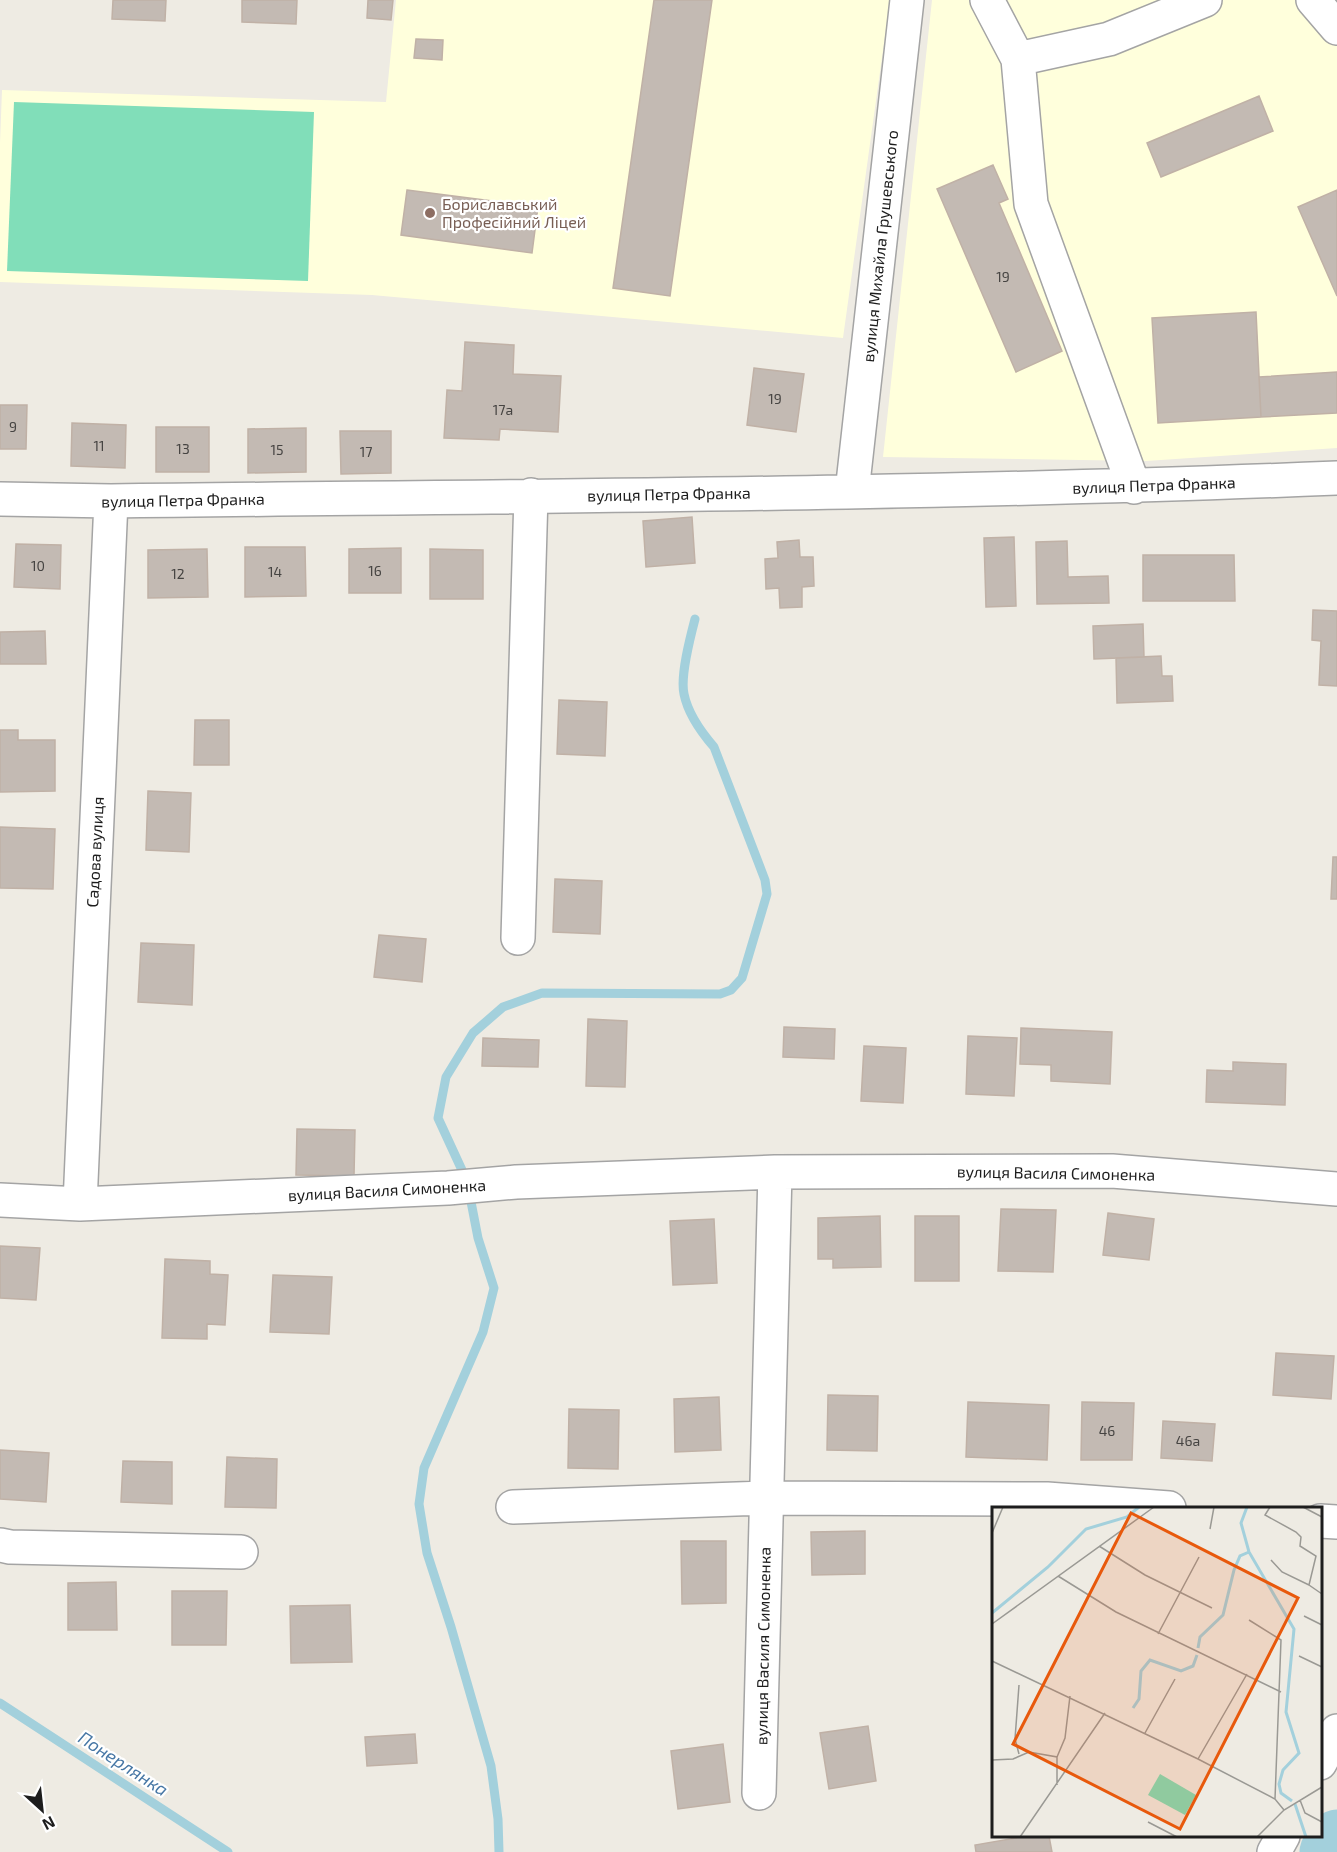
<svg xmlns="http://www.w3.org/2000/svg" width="1337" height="1852" font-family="'Exo 2',sans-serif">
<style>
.education{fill:#ffffdc}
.pitch{fill:#81deb9}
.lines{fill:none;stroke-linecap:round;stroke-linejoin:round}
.stream{stroke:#a3d0dc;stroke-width:9}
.river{stroke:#a3d0dc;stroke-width:57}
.building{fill:#c3bab3;stroke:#c0b1a6;stroke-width:1.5}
.minor-casing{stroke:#a4a4a4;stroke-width:36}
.minor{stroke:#fff;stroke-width:33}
.education-dot{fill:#8d6e63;stroke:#fff;stroke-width:2}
.labels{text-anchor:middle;stroke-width:4.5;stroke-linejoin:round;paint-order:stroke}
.number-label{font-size:14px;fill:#464442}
.education-label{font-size:16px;fill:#785e54;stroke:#fff;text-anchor:start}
.street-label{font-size:16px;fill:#1d1d1d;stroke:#fff}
.water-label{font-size:18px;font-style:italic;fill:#4777a5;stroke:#fff}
.inset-river{fill:none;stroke:#a3d0dc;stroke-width:3}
.inset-road{fill:none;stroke:#9a9994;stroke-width:1.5}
.view{fill:#e8590c;fill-opacity:0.15;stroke:#e8590c;stroke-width:3}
.inset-edge{fill:none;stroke:#1d1d1d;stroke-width:3}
</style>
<rect width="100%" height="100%" fill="#eeebe3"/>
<path class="education" d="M396,0H890L843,338L372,295L0,282V143L2,90L386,102Z
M932,0H1337V448L1146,461L883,457Z"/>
<path class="pitch" d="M14,102L314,112L308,281L7,271Z"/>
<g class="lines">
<path class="stream" d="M0,1703L228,1852
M499,1852L498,1819L491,1766L451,1627L427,1553L419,1504L424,1468L483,1332L494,1288L478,1238L467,1181L438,1118L446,1077L473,1033L503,1007L542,993L720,994L731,990L742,978L767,894L765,880L714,747C701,732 688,714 684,694C680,676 690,638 695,619"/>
<path class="river" d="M1328,1852L1337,1838"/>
</g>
<path class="building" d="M113,0H166L165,21L112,19Z
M242,0H297L296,24L242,22Z
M368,0H393L391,20L367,18Z
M654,0H712L670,296L613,288Z
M416,39L443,40L442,60L414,58Z
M1259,96L1273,131L1161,177L1147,143Z
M993,165L1008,199L999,203L1062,351L1016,372L937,189Z
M407,190L538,207L532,253L401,235Z
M1337,190V296L1298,207Z
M1256,312L1261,417L1158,423L1152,318Z
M465,342L514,345L513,374L561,376L558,432L500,429L499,440L444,438L447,390L462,391Z
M754,368L804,374L796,432L747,425Z
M1337,372V413L1261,417L1259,377Z
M0,405H27L26,449H0Z
M72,423L126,425L125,468L71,466Z
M156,427H209V472H156Z
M306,428V472L248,473V429Z
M340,431H391V473L341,474Z
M692,517L695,563L646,567L643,521Z
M1014,537L1016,606L986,607L984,538Z
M799,540L800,557H813L814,586L802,587V607L780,608L779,588L766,589L765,559L778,558L777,542Z
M1067,541L1068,577L1108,576L1109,603L1037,604L1036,542Z
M16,544L61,545L60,589L14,587Z
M245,547H305L306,596L245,597Z
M401,548V593H349V549Z
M207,549L208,597L148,598V550Z
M430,549L483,550V599H430Z
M1143,555H1234L1235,601H1143Z
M1313,610L1337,611V686L1319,685L1321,641L1312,640Z
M1143,624L1144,657L1094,659L1093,626Z
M45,631L46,664H0V632Z
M1161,656L1162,676H1172L1173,701L1117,703L1116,658Z
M559,700L607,702L605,756L557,754Z
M195,720H229V765H194Z
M0,730H18V740H55V791L0,792Z
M148,791L191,793L189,852L146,850Z
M0,827L55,829L53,889L0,888Z
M1333,857H1337V899H1331Z
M555,879L602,881L600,934L553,932Z
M379,935L426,939L422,982L374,977Z
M141,943L194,945L192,1005L138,1002Z
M588,1019L627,1021L625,1087L586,1086Z
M784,1027L835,1029L834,1059L783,1057Z
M1021,1028L1112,1032L1110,1084L1051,1081V1065L1020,1064Z
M968,1036L1017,1038L1014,1096L966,1094Z
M483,1038L539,1040L538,1067L482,1066Z
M864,1046L906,1048L903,1103L861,1101Z
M1233,1062L1286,1064L1285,1105L1206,1102L1207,1070L1233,1071Z
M297,1129L355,1130L354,1176L296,1175Z
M1001,1209L1056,1210L1053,1272L998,1271Z
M1108,1213L1154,1219L1149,1260L1103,1255Z
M880,1216L881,1267L833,1268V1259H818V1218Z
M915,1216H959V1281H915Z
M714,1219L717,1283L673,1285L670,1221Z
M0,1246L40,1248L36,1300L0,1298Z
M165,1259L210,1261V1274L228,1275L225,1325L207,1324V1339L162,1338Z
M273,1275L332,1277L329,1334L270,1332Z
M1276,1353L1334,1356L1331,1399L1273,1395Z
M828,1395L878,1396L877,1451L827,1450Z
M719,1397L721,1450L675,1452L674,1399Z
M968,1402L1049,1405L1047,1460L966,1457Z
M1082,1402L1134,1403L1132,1460H1081Z
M569,1409L619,1410L618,1469L568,1468Z
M1163,1421L1215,1424L1212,1461L1161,1458Z
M0,1450L49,1453L46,1502L0,1499Z
M227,1457L277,1459L276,1508L225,1507Z
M123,1461L172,1462V1504L121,1502Z
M865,1531V1574L812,1575L811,1532Z
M681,1541H726V1603L682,1604Z
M116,1582L117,1630H68V1583Z
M172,1591H227L226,1645H172Z
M350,1605L352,1662L291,1663L290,1606Z
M868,1726L876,1781L829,1789L820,1733Z
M415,1734L417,1763L367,1766L365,1737Z
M723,1744L730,1802L678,1809L671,1751Z
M1015,1836H1049L1052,1852H976L975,1845L1016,1838Z"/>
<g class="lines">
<defs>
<path id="minor" d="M987,0L1018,59L1109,39L1205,0
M1313,0L1337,28
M1018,59L1031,204L1134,487
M852,492L907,0
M0,499L111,501C520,496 929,495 1337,478
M518,938L531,495
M0,1200L80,1204L448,1188L516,1182L775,1172L1112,1171L1337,1189
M80,1204L111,501
M513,1507L766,1498L1047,1499L1169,1508
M1320,1521L1337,1522
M0,1545L10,1547L241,1552
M1320,1763L1337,1731
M759,1793L775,1172
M1274,1852L1283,1836"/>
</defs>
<use href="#minor" class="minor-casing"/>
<use href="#minor" class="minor"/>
</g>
<circle class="education-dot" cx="430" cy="213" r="6"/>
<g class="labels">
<g class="number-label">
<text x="1003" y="282">19</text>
<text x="775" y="404">19</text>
<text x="503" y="415">17а</text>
<text x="13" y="432">9</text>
<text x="99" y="451">11</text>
<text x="183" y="454">13</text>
<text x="277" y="455">15</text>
<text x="366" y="457">17</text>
<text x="38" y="571">10</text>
<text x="375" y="576">16</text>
<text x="275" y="577">14</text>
<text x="178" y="579">12</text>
<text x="1107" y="1436">46</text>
<text x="1188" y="1446">46а</text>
</g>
<g class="education-label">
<text x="442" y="210">Бориславський<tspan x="442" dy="18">Професійний Ліцей</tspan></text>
</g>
<g class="street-label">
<text transform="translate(880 246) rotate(-84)" y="6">вулиця Михайла Грушевського</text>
<text transform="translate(1154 485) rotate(-2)" y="6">вулиця Петра Франка</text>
<text transform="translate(669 494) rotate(-1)" y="6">вулиця Петра Франка</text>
<text transform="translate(183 500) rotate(-1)" y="6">вулиця Петра Франка</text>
<text transform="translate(95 852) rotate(-87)" y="6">Садова вулиця</text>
<text transform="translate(1056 1173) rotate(1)" y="6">вулиця Василя Симоненка</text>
<text transform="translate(387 1190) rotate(-3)" y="6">вулиця Василя Симоненка</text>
<text transform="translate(763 1646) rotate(-89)" y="6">вулиця Василя Симоненка</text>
</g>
<g class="water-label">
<text transform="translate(123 1764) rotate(33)" y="6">Понерлянка</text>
</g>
</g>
<g transform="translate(992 1507)">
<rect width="330" height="330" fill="#eeebe3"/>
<path d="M168,267L204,288L193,308L156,288Z" fill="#81deb9"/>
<path class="inset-river" d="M255,0L249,16L257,45L302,122L294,205L307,246L291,263L287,277L289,286L300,294M0,106L56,60L94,22L135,10L147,0M206,141L208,130L231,108L242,63L248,49L257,45M141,201L147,192L149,164L158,153L189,164L201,159L205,148M303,297L314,330"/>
<path class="inset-road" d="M278,0L273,8L304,25L309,30L308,39L324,49L317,78L330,87M311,0L330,10M218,22L222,0M0,26L11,0M107,39L153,68L220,101M279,53L290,65L317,78M66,69L124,105L289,185M312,109L330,118M257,113L289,133L283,292M0,117L162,0M166,127L207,50M307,149L330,160M0,154L206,252L283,292L292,303M27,178L23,232L27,247M153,226L183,172M65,250L73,231L78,189M206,252L255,167M0,253L21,252L37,245L65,250V278M308,293L313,306L330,315M156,315L185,330M28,330L113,206M265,330L292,303L330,280"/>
<path class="view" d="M139,6L306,91L188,322L21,237Z"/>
<rect width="330" height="330" class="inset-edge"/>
</g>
<g transform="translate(42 1810) rotate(153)" stroke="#ffffff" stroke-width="4.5" paint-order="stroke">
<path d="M0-4.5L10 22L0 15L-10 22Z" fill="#1d1d1d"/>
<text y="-9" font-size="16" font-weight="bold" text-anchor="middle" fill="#1d1d1d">N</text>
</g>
</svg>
